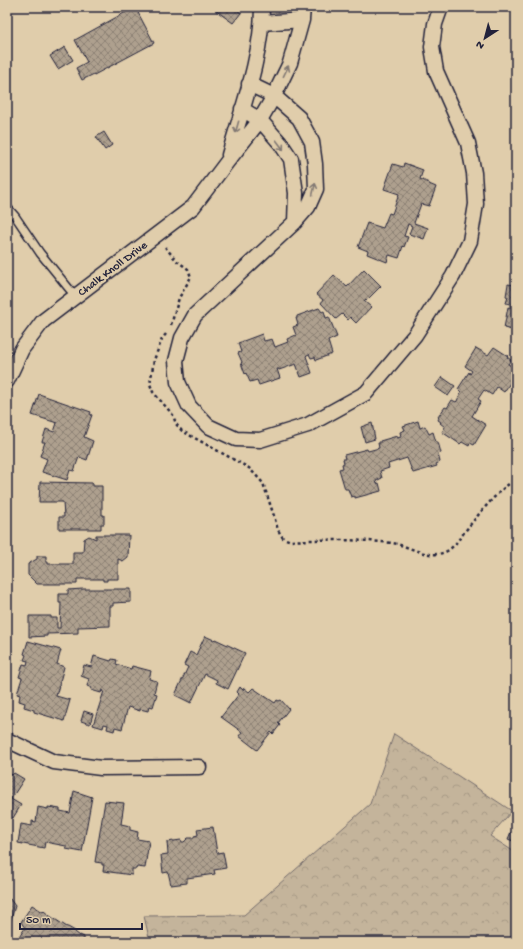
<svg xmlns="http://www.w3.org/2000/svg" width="523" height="949" font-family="'Gochi Hand',sans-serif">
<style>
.forest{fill:url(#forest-crowns);stroke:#736b6b}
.building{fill:url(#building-cross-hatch);stroke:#22223b}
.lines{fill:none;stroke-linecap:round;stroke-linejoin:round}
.lane-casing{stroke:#22223b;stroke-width:10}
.street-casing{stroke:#22223b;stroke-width:17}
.path{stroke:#22223b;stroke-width:2.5;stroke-dasharray:3 3;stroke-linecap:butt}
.lane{stroke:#e0cdab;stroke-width:7}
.street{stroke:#e0cdab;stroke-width:14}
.oneway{stroke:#817873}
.labels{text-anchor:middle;stroke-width:4;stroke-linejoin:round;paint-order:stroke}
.street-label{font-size:12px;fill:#22223b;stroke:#e0cdab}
</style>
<defs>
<pattern id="forest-crowns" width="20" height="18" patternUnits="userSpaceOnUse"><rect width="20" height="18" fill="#c4b49b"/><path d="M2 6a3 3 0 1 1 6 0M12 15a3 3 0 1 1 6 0" fill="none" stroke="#a89a86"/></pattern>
<pattern id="building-cross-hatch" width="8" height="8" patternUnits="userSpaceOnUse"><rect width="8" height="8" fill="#aea08e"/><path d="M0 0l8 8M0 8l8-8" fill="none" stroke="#8d8275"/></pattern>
</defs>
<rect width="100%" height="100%" fill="#e0cdab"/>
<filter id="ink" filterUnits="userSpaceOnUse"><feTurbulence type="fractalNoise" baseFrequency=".025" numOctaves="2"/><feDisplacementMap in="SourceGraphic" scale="8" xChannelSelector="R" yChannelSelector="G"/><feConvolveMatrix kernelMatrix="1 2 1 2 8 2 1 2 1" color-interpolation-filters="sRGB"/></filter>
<g filter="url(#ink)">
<path class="forest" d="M394,734L512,811L490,836L516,853V942H150L144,916L244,915L370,804Z"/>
<path class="building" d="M135,7L154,43L94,75V74L82,80L76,68L87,62L75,40Z
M217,7H233L241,13L233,23L215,10Z
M65,47L73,60L58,69L50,56Z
M104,132L112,145L105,150L96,137Z
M404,163L423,170L420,179L429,183V184L436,187L429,206L421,204L414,223L428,228L424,239L409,234L412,226L408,224L404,236L408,237L404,247L403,246L399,258L389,255L387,262L367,254L368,251L358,247L367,223L383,228L389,213L392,214L399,194L384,189L393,164L403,167Z
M364,269L381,286L367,300L366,299L364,301L371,307L356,323L350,317L348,320L342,314L336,319L321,303L323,300L316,294L334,275L347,287Z
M513,283L516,284V331L504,328L508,307L510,308V304L506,303L508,297L506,296L508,284L513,285Z
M319,308L322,312L324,311L326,318L329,317L337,337L328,341L332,354L316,360L315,357L311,358L309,354L307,355L306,356L312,373L301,377L296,364L279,370V369H277L280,378L259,385L257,380L250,382L246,373L245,374L241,363L242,362L238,353L241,352L238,343L262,334L264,341L272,339L275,347L288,342L287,339L296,335L293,327L298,325L296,318H297V316Z
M494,347L508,356L507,357L511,360L508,364L515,368L514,370L516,372V374L504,392L497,387L492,395L484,390L478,399L481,401L472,416L486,425L474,445L470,443L469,446L462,442L460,444L442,432L445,427L440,423L441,422L438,420L439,418L438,417L445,407L447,408L452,400L456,402L457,401L461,392L458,389L469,372L470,374L472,371L465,366L476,348L488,355Z
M442,377L455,386L448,396L435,387Z
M39,394L91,412L90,414L92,415L84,437L93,441L87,460L79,457L74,471L70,470L67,480L42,472L47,459L40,456L45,442H42L46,429L54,432L57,423L32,415Z
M418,421L420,428L425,426L429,434L433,432L436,442H438L441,453L438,454L440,462L436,464L437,466L413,473L407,458L388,464L389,468L380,471L382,478L376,481L377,484L379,483L381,491L355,498V496L351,497L348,489H345L339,469L343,468L342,464L344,463L343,459H345L344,455L367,449L368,451L379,448L378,443H380V441L397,436V438L401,437L400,432L405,430L403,426Z
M372,423L375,439L365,442L361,427Z
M40,482L93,483V486H102V515H104V524H101V529H59V517H64L63,502H39Z
M96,535H129L128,557L123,561L118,559V579H107V581H103V579H77V584H37L28,575V564L37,559V556H46V562H48V564H73V552H83L84,539L89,536L96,539Z
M83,589H131V602L113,603V606H110V626L78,627V633L47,634V636L29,637V616H51V618H57V628H60L61,603H59V594H68V590Z
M205,636L214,640L215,639L245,653L228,689L216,683L217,680L205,674L191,703L175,695L188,667L184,665L190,652L196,655Z
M28,641L61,650L57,664L64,667L56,696L70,700L64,721L34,712V710L24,707L25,703L19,701L20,695L17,694L22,678L19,677L23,664L27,665L28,661L24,660L26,655L24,654Z
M94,656L111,661L112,659L117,660L116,664L131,669L132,666L151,671L149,679L157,681L154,693L157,694L153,707L149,706L148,711L140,709V711L128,707L122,729L115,727L114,731L107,729L108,725L104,724L103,728L93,725L104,691L102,690L101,693L91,690L92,688L87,686L89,679L81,676L84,665L91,667Z
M240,687L243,690L244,688L249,692L253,688L275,703L277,700L279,701L281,700L289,709L278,723L280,725L273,734L271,732L257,750L239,736L242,732L221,717L239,694L237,692Z
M84,711L93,714L90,724L81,721Z
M7,772L12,775L14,773L24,779L11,799L21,805L13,818L7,814Z
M74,791L92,797L82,852L66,849V846L45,842L44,848L18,843L21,824L32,826V821L36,822L38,807L48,809V807L60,809V811L70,813Z
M105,801L124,803L121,824L130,826V830L138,832L137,839L149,841L145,868L137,867L136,869H132V875L103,871L104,865H102V863L95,862Z
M213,827L217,853L223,852L226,868L214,870L215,874L187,878V883L171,885L168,872L163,873L161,855L168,854L167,842L181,840L182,842H184L188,838H194V836L198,835L197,829Z
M511,832L516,834L513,841L508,839Z
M10,899L15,906L7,933V900Z
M32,905L43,912L44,911L50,916L67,927H68L75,931V932L80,936V935L84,937V942H16L25,928L21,922Z"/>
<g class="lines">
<defs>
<path id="lane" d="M7,207L15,216L40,253L75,296"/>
<path id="street" d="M262,23L302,20
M249,84L274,96L299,118L312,142L315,164L316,189L308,207L295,222L195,315L182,338L176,361L178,382L189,406L208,426L236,439L260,440L308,425L366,393L415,335L453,276L470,241L476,204L474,173L468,143L436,71L432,47L435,24L441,7
M242,109L260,120L281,144L291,159L296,193L295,222
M229,155C242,108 262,57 262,7
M7,381L22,349L43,321L193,207L227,162L260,120L274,96L290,63L302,20L303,7
M7,740L54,762L101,768L199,767"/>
</defs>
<use href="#lane" class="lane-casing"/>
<use href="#street" class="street-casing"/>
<path class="path" d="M165,247L177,261L188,269L191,277L179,298L171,325
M166,334L162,339L154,360L150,384L153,392L173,415L176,424L182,431L249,468L263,483L274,516L278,530L283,538L291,541C317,539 344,540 370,541C379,542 389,542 397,544C413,548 430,560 447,551C454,547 458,540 463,534C476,517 499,489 516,479"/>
<use href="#lane" class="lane"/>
<use href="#street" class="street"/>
</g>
<defs><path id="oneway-shaft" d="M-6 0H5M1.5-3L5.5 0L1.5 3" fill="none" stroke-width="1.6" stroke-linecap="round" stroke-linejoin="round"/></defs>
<g class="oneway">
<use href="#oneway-shaft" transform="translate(286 71) rotate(-64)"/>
<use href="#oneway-shaft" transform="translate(237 127) rotate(106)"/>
<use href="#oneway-shaft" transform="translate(280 145) rotate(53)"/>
<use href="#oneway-shaft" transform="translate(314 189) rotate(-77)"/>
</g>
</g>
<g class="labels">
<g class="street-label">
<text transform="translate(112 268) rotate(-37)" y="4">Chalk Knoll Drive</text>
</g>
</g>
<rect width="523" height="949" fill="none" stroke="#e0cdab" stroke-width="24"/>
<rect x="12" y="12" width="499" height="925" fill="none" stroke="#22223b" stroke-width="1.5" filter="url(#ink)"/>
<g transform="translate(485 38) rotate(216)" stroke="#e0cdab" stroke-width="3" paint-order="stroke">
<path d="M0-3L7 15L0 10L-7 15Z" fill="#22223b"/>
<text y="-6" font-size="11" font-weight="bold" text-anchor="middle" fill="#22223b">N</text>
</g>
<path d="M20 923v6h122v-6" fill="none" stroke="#22223b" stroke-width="2"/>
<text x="26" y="923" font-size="12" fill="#22223b" stroke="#e0cdab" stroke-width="3" paint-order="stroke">50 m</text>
</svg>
